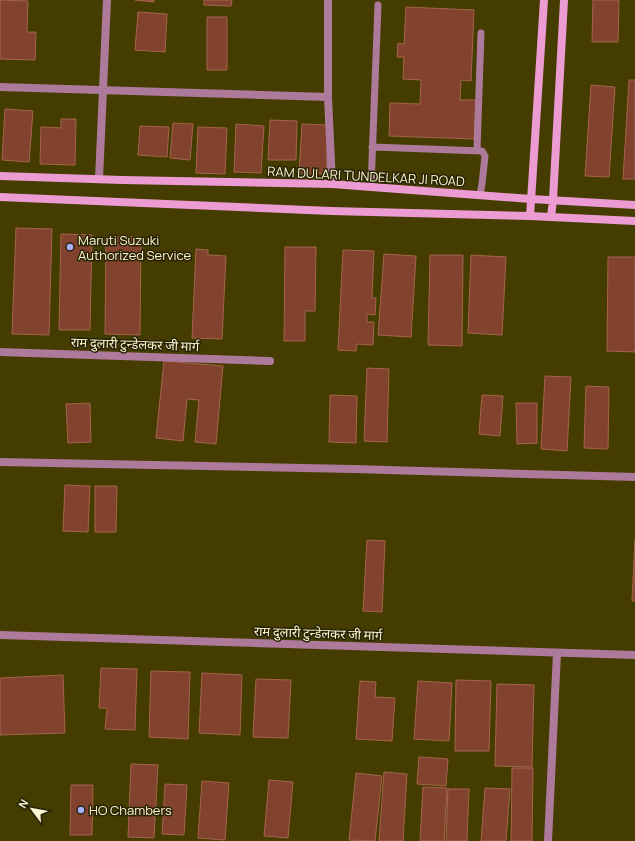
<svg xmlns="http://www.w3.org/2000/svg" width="635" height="841" font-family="Manrope,'Noto Sans Devanagari',sans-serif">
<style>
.building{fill:#81432d;stroke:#a6644d}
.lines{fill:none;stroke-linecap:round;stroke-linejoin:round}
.lane{stroke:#ad7a9c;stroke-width:7}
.street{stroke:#ad7a9c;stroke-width:8}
.secondary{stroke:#ed9cd3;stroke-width:8}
.poi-dot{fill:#a9b0fc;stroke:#282305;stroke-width:1.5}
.labels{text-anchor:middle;stroke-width:3;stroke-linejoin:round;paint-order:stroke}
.street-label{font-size:13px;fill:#fbf5d2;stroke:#282305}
.poi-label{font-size:13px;fill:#fbf5d2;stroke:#282305;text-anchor:start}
</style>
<rect width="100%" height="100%" fill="#453c00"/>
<path class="building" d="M0,0L28,1L27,32H36L35,60L0,59Z
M135,0H154V2Z
M204,0H232L231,6L204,5Z
M593,0H619L618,42H592Z
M406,7L474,10L471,81L461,80L460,100H476L474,139L389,136L390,103L420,104L421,80L403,79L404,57H397L398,43L404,44Z
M138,12L167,14L165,52L135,50Z
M207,17H227V70H207Z
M629,80H635V179H623Z
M591,85L615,87L609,177L585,176Z
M5,109L33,111L29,162L2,160Z
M61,119H76L75,165L40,164L41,127L61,128Z
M270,120L297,121L296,160H268Z
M173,123L193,124L190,160L170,158Z
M236,124L264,126L261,173L234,172Z
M302,124L329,125L326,174L299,173Z
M140,126L169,127L167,157L138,155Z
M198,127L227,128L225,174L196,173Z
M16,228L52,229L49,335L12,334Z
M61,234L92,235L90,330H59Z
M106,237H141L140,335L105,334Z
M285,247H316L315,311H305V341H284Z
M196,249L208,250V255L226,256L222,339L192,338Z
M343,250L374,251L372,298H376L375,315L367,314V322H374L373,345L357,344L356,351L338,350Z
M384,254L416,256L411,337L378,335Z
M430,255H463L462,346L428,345Z
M471,255L506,257L502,335L468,333Z
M608,257H635V352L607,351Z
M164,361L223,366L216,444L195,442L199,400L187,399L183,441L156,438Z
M367,368L389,369L387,442L364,441Z
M545,376L571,377L567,451L541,449Z
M586,386L609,387L608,449L584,448Z
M330,395L357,396L356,443L329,442Z
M482,395L503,396L500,436L479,434Z
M90,403L91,442L68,443L66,404Z
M516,403H537V443L517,444Z
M65,485L90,486L88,532L63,531Z
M95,486H117L116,532H95Z
M635,539V601H632Z
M367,540L385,541L382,612L363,611Z
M101,668L137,669L135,730L105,729L107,708H99Z
M151,671L190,672L188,739L149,737Z
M202,673L242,675L240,735L199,733Z
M63,675L65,733L0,735V678Z
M256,679L291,680L288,738L253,737Z
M456,680L491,681L489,751H455Z
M360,681L376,682L375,697L395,698L392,741L356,739Z
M418,681L452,683L449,741L414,739Z
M497,684L534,685L532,767L495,766Z
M419,757L448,759L446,786L417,784Z
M131,764L158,765L154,838L128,837Z
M512,768H533L532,841H511Z
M384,772L407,774L403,841H379Z
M356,773L382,776L375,841L349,840Z
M269,780L293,782L288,838L264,836Z
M202,781L229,783L225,840L198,838Z
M165,784L187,785L184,835L162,834Z
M71,785H93L92,835H70Z
M423,787L447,788L444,841H420Z
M485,788L510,789L506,841H481Z
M448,789H469L467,841H446Z"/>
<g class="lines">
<path class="lane" d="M372,147L482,151L485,156L482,184L480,195
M477,150L481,33
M371,187L378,5"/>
<path class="street" d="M328,0V97L332,184
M0,87L328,97
M99,179L107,0
M0,352L270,361
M0,462L353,469L635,477
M0,635L635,655
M548,841L557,653"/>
<path class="secondary" d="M0,176L122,180L332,184L531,199L635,205
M0,197L331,211L530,216L635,221
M530,216L544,0
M551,217L553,200L564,0"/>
</g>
<g class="poi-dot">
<circle cx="70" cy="247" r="4"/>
<circle cx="81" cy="810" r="4"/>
</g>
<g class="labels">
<g class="street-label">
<text transform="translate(366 176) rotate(3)" y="5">RAM DULARI TUNDELKAR JI ROAD</text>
<text transform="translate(135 344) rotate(2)" y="5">राम दुलारी टुन्डेलकर जी मार्ग</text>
<text transform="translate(318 633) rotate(2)" y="5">राम दुलारी टुन्डेलकर जी मार्ग</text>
</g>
<g class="poi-label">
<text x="78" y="245">Maruti Suzuki<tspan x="78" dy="15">Authorized Service</tspan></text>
<text x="89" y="815">HO Chambers</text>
</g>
</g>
<g transform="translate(32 809) rotate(302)" stroke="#282305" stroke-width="3" paint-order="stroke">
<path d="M0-3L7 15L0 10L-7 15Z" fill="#fbf5d2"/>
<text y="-6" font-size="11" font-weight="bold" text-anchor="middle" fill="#fbf5d2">N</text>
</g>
</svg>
